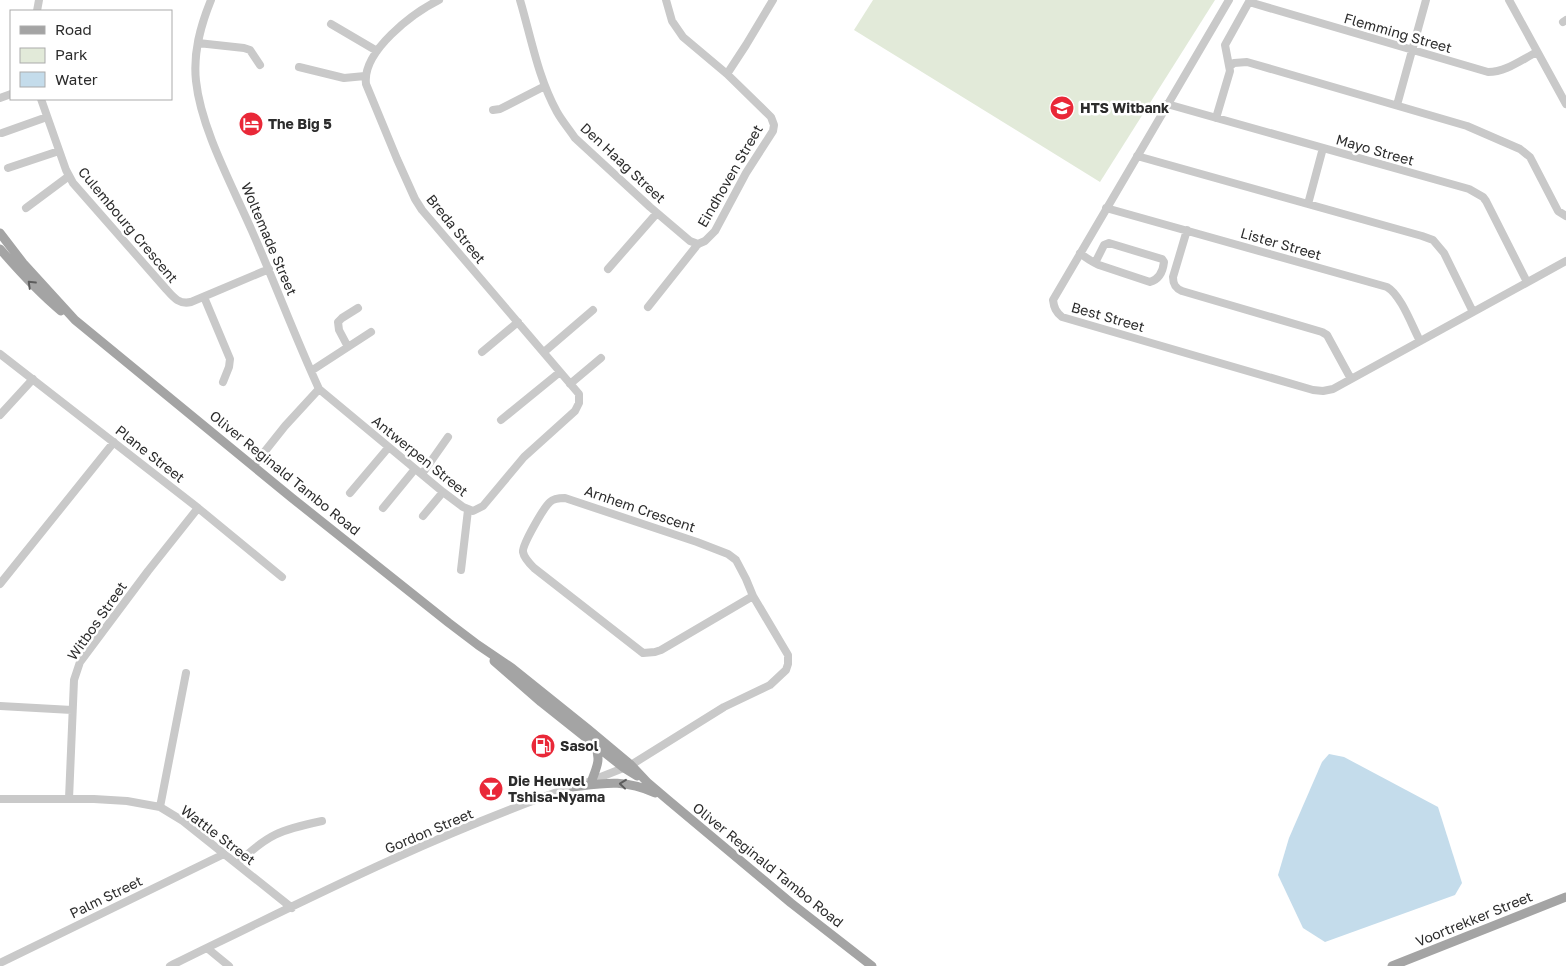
<svg xmlns="http://www.w3.org/2000/svg" width="1566" height="966" font-family="'Golos Text',sans-serif">
<style>
.green{fill:#e2ead9}
.water{fill:#c4dceb}
.lines{fill:none;stroke-linecap:round;stroke-linejoin:round}
.minor{stroke:#c9c9c9;stroke-width:8}
.major{stroke:#a4a4a4;stroke-width:9}
.oneway{stroke:#5c5c5c}
.labels{text-anchor:middle;stroke-width:5;stroke-linejoin:round;paint-order:stroke}
.street-label{font-size:14px;fill:#2c2c2c;stroke:#fff}
.poi-label{font-size:14px;font-weight:bold;fill:#2c2c2c;stroke:#fff;text-anchor:start}
</style>
<rect width="100%" height="100%" fill="#fff"/>
<path class="green" d="M873,0H1215L1100,182L854,30Z"/>
<path class="water" d="M1329,754L1344,757L1438,807L1462,883L1455,895L1325,942L1303,928L1278,875L1289,838L1322,762Z"/>
<g class="lines">
<path class="minor" d="M211,0C200,27 193,53 196,81C201,129 233,187 252,231C275,283 295,337 319,389L285,426L254,465
M520,0C531,37 538,78 557,112C562,121 569,129 575,138L650,207L690,241L698,244
M666,0L672,21L683,37L727,74L771,117L774,125L773,131L746,173L715,231L705,241L698,244
M1229,0L1053,300C1054,308 1056,312 1062,317L1313,390L1323,391L1333,389L1566,261
M1509,0L1566,104
M1249,2L1488,72C1506,72 1521,60 1537,52
M37,11L39,0
M1563,22L1566,20
M331,24L377,51
M198,43L244,48L250,50L260,65
M1230,66L1234,63L1247,62L1467,126L1520,149L1530,157L1558,211L1566,216
M299,67L344,78L365,76
M727,74L746,45L773,0
M0,98L11,94
M41,99L66,170L73,183L166,289C173,297 179,305 191,302L269,269
M1167,104L1469,189L1483,197L1486,201L1527,282
M1397,105L1426,0
M493,110L500,109L545,86
M1216,118L1230,71L1225,45L1250,0
M2,133L47,117
M1137,156L1422,236L1433,240L1444,253L1473,312
M8,168L59,151
M1308,204L1323,148
M26,208L69,176
M1106,208L1387,287C1401,295 1412,326 1420,341
M1187,230L1173,277C1173,284 1175,288 1182,291L1322,332L1327,335L1351,379
M1080,253C1086,258 1092,262 1099,265L1150,282C1160,279 1163,271 1164,262L1162,259L1109,243L1104,245L1095,263
M608,269L657,213
M204,297L230,359L229,367L223,382
M648,307L698,244
M348,347L339,330L338,322L342,318L358,308
M482,352L518,322
M544,352L593,310
M0,354L198,508L282,577
M311,371L371,332
M570,384L601,358
M319,389L443,492L463,507L473,511L483,506L524,457L575,411L579,403V394L422,210L415,199L397,159L366,84C362,51 413,13 439,0
M0,415L33,379
M501,420L560,372
M422,474L448,437
M350,493L388,448
M383,508L415,469
M423,516L443,492
M461,570L468,510
M0,584L114,442
M0,706L72,710
M588,782L631,765L724,707L770,685L786,670L788,664V655L753,596L746,579L736,560L728,554L697,542L565,498C560,498 554,498 550,502C544,507 522,545 523,552C524,558 530,564 534,568L643,653L655,652L661,650L753,596
M0,799H94L127,801L160,807L183,821L292,908
M69,799L74,680L80,662L148,571L198,508
M160,807L186,673
M237,864C268,834 280,830 322,821
M207,948L229,966
M0,963L224,854
M170,966C303,901 437,833 577,785"/>
<path class="major" d="M0,233L23,263L75,320L292,498L449,623L478,645L512,668L588,729L631,765L648,783L668,800L791,903L872,966
M0,249C19,271 38,292 61,311
M494,661L541,702L624,768L637,776
M592,780C597,766 601,760 595,745
M573,787C605,783 624,779 655,793
M1392,966L1566,897"/>
</g>
<defs><path id="oneway-chevron" d="M-2-3.5L2.5 0L-2 3.5" fill="none" stroke-width="1.6" stroke-linecap="round" stroke-linejoin="round" transform="scale(1.25)"/></defs>
<g class="oneway">
<use href="#oneway-chevron" transform="translate(31 284) rotate(-136)"/>
<use href="#oneway-chevron" transform="translate(623 784) rotate(-174)"/>
</g>
<defs>
<symbol id="school-disc" viewBox="-11 -11 22 22"><circle r="9.5" fill="#e92838" stroke="#fff"/><path d="M0-5L7-2L0 1L-7-2ZM-4 1L0 2.5L4 1V4Q0 6-4 4Z" fill="#fff"/></symbol>
<symbol id="hotel-disc" viewBox="-11 -11 22 22"><circle r="9.5" fill="#e92838" stroke="#fff"/><path d="M-6-4.5h1.5V1H6V5H4.5V3h-9V5H-6ZM-4 0a1.8 1.8 0 1 1 3.6 0ZM.5 0V-2.5h3Q6-2.5 6 0Z" fill="#fff"/></symbol>
<symbol id="fuel-disc" viewBox="-11 -11 22 22"><circle r="9.5" fill="#e92838" stroke="#fff"/><path d="M-5.5-6h7V0h2V4h1.3V-2.5L3-4.5l.8-.8L6-3V5H2.5V1h-1V6h-7ZM-4.2-4.7v3.2H.2V-4.7Z" fill="#fff"/></symbol>
<symbol id="bar-disc" viewBox="-11 -11 22 22"><circle r="9.5" fill="#e92838" stroke="#fff"/><path d="M-6-5H6L.8 .8V4.5H3.5V6h-7V4.5H-.8V.8Z" fill="#fff"/></symbol>
</defs>
<g fill-rule="evenodd">
<use href="#school-disc" x="1048" y="94" width="28" height="28"/>
<use href="#hotel-disc" x="237" y="110" width="28" height="28"/>
<use href="#fuel-disc" x="529" y="732" width="28" height="28"/>
<use href="#bar-disc" x="477" y="775" width="28" height="28"/>
</g>
<g class="labels">
<g class="street-label">
<text transform="translate(1398 33) rotate(16)" y="5">Flemming Street</text>
<text transform="translate(1375 150) rotate(16)" y="5">Mayo Street</text>
<text transform="translate(623 163) rotate(43)" y="5">Den Haag Street</text>
<text transform="translate(730 176) rotate(-60)" y="5">Eindhoven Street</text>
<text transform="translate(128 225) rotate(50)" y="5">Culembourg Crescent</text>
<text transform="translate(456 229) rotate(51)" y="5">Breda Street</text>
<text transform="translate(269 239) rotate(67)" y="5">Woltemade Street</text>
<text transform="translate(1281 244) rotate(16)" y="5">Lister Street</text>
<text transform="translate(1108 317) rotate(16)" y="5">Best Street</text>
<text transform="translate(150 454) rotate(38)" y="5">Plane Street</text>
<text transform="translate(420 456) rotate(39)" y="5">Antwerpen Street</text>
<text transform="translate(285 473) rotate(39)" y="5">Oliver Reginald Tambo Road</text>
<text transform="translate(640 509) rotate(19)" y="5">Arnhem Crescent</text>
<text transform="translate(97 621) rotate(-55)" y="5">Witbos Street</text>
<text transform="translate(429 831) rotate(-23)" y="5">Gordon Street</text>
<text transform="translate(218 835) rotate(37)" y="5">Wattle Street</text>
<text transform="translate(768 865) rotate(39)" y="5">Oliver Reginald Tambo Road</text>
<text transform="translate(106 897) rotate(-26)" y="5">Palm Street</text>
<text transform="translate(1474 919) rotate(-22)" y="5">Voortrekker Street</text>
</g>
<g class="poi-label">
<text x="1080" y="113">HTS Witbank</text>
<text x="268" y="129">The Big 5</text>
<text x="560" y="751">Sasol</text>
<text x="508" y="786">Die Heuwel<tspan x="508" dy="16">Tshisa-Nyama</tspan></text>
</g>
</g>
<rect x="10" y="10" width="162" height="90" fill="#ffffff" stroke="#ababab"/>
<rect x="20" y="26" width="25" height="8" fill="#a4a4a4" stroke="#ababab"/>
<text x="55" y="35" font-size="15" fill="#2c2c2c">Road</text>
<rect x="20" y="48" width="25" height="15" fill="#e2ead9" stroke="#ababab"/>
<text x="55" y="60" font-size="15" fill="#2c2c2c">Park</text>
<rect x="20" y="72" width="25" height="15" fill="#c4dceb" stroke="#ababab"/>
<text x="55" y="85" font-size="15" fill="#2c2c2c">Water</text>
</svg>
